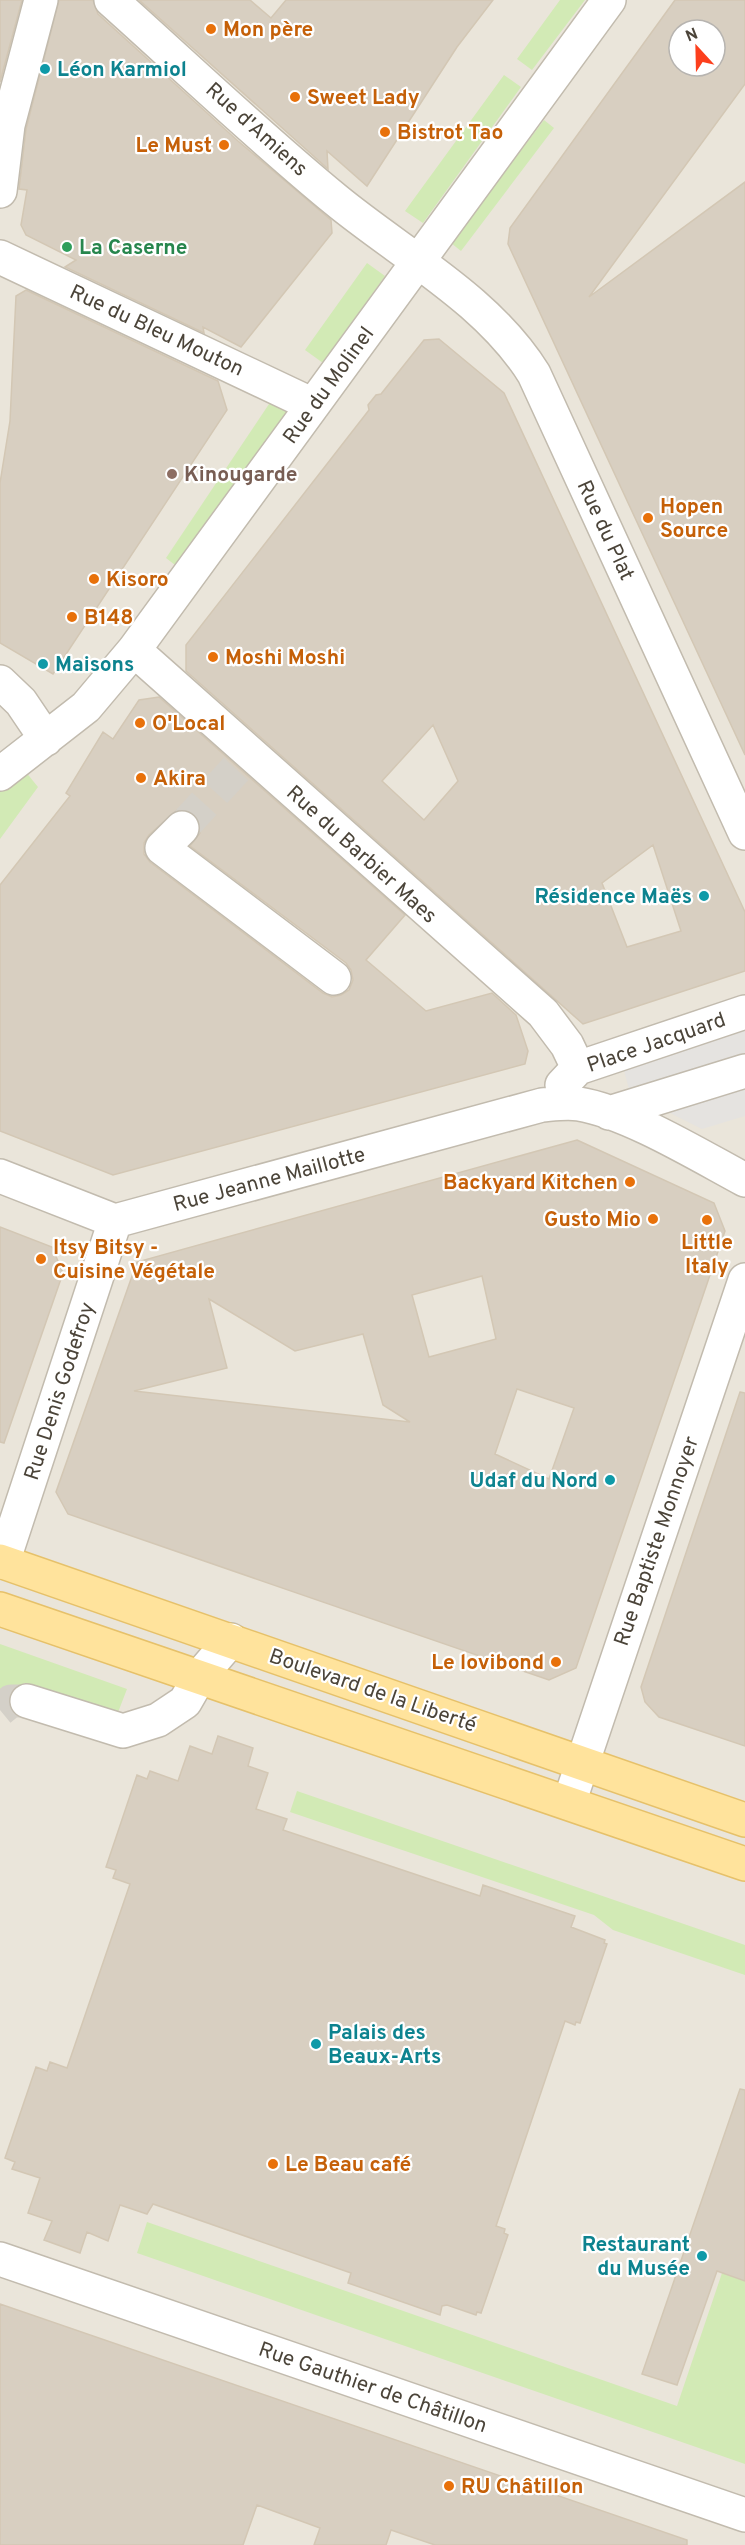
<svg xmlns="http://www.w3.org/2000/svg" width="745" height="2545" font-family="Overpass,sans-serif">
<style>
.residential{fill:#eae5da;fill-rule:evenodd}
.green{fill:#d2eab5}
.parking{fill:#e5e3e0}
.building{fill:#d8cfc1;stroke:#d3c7b4;stroke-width:1.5;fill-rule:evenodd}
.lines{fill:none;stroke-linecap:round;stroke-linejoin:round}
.minor-tunnel{stroke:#d4d0c8;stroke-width:33;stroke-dasharray:33 16;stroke-linecap:butt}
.minor-casing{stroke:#c2bbae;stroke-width:36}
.major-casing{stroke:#e6c16a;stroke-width:36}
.minor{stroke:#fff;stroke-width:33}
.major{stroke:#ffe39c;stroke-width:33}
.food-dot{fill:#e8710a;stroke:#fff;stroke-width:2}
.culture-dot{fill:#0f9aa8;stroke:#fff;stroke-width:2}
.leisure-dot{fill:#2e9e5b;stroke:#fff;stroke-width:2}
.education-dot{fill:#8d6e63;stroke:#fff;stroke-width:2}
.labels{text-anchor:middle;stroke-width:4.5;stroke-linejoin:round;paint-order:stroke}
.food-label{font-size:21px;font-weight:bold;fill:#c56008;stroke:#fff;text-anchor:start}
.culture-label{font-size:21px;font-weight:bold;fill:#0d838f;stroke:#fff;text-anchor:start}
.street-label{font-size:21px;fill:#4b4439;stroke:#fff}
.leisure-label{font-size:21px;font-weight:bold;fill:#27864d;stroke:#fff;text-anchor:start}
.education-label{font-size:21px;font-weight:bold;fill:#785e54;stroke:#fff;text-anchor:start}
</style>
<rect width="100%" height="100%" fill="#f6f3ec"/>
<path class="residential" d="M0,0H745V2545H0ZM679,30H715V66H679Z"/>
<path class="green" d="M560,0H585L532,70L517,59Z
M504,75L521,87L423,223L405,211Z
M544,120L554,128L461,251L451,243Z
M367,263L385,276L323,363L305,350Z
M275,395L291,407L175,565L166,558Z
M25,771L38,787L0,839V790Z
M0,1644L127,1689L117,1715L24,1683L13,1706L0,1702Z
M297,1791L745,1945V1975L613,1930L594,1915L290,1812Z
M147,2222L677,2406L722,2273L745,2281V2464L137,2253Z"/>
<path class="parking" d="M745,1023V1116L702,1129L630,1093L622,1063Z"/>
<path class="building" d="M0,0H22L0,82Z
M59,0H93L98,14L238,141L331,220L332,233L241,347L203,327L204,333L65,267L76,260L26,235L21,225L27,190L19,189L26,129Z
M139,0H250L271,18L286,0H493L457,47L367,186L327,151L328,169Z
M675,0H745V84L589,297L745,182V755L508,244L510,228ZM679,30H715V66H679Z
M26,290L218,381L227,410L53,674L0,643V483L10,421L16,296Z
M439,339L504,393L745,912V971L583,1024L186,671V645L369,410L368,405L376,395L381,394L424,340ZM433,725L458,781L424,820L382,781ZM653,845L681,931L627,947L602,883Z
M159,697L405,915L366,960L426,1011L492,993L516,1015L528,1051L525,1064L113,1175L0,1131V885L70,796L66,793L103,732L113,739L139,700ZM177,810H187L195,814L200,823V833L190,846L346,963L351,970L353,980L349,990L341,995L332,997L323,993L150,862L144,854V843L149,835Z
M577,1140L714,1203L725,1231L576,1668L549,1680L68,1514L56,1492L137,1262ZM482,1276L496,1339L429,1357L412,1295ZM209,1299L295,1351L363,1334L383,1405L410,1422L134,1391L227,1368ZM517,1389L574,1408L549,1479L495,1454Z
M0,1227L52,1247L63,1273L4,1443L0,1442Z
M740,1392L745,1393V1746L659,1717L645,1702L641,1687Z
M218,1736L253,1748L248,1766L268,1773L256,1809L287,1819L283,1830L480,1896L483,1885L575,1916L571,1927L605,1940L604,1943L607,1944L580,2023L576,2022L575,2025L565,2021L496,2226L505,2229L504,2233L508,2235L481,2313L477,2312L476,2315L447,2305L442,2306L440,2315L348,2283L351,2273L153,2204L147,2214L120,2205L108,2241L87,2232L80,2253L44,2240L52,2221L28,2213L40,2178L12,2169L15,2162L5,2158L36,2067L47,2071L50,2062L67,2068L130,1884L113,1878L116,1870L106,1867L137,1775L147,1779L150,1771L178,1781L190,1746L212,1754Z
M740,2089L745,2090V2281L717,2271L677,2385L642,2374Z
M0,2304L687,2540V2545H435L391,2530L386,2545H314L320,2528L257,2505L243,2545H0Z"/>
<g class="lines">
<path class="minor-tunnel" d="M182,828L236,769
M0,1710L11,1701H27"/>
<defs>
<path id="minor" d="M111,0C186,67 259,137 336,200C403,255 488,300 534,374L745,833
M0,191L8,125L41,0
M0,257L313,405
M134,650L543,1013L567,1045L578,1068
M0,682L21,702L46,739
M0,774L86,707L134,650L609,0
M182,828L162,848L334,978
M562,1085L578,1068L745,1012
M609,1113L745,1071
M0,1176L115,1221L542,1105C554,1104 567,1102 579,1104C628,1112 700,1156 745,1180
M3,1562L115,1221
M27,1701L123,1731L158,1720L185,1702L200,1676L231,1640
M569,1803L745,1280
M0,2259L745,2515"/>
<path id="major" d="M0,1561L745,1820
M0,1609L745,1864"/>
</defs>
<use href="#minor" class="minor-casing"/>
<use href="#major" class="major-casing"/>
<use href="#minor" class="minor"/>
<use href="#major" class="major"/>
</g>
<g class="food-dot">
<circle cx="211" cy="29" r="6"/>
<circle cx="295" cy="97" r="6"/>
<circle cx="385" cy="132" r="6"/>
<circle cx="224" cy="145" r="6"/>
<circle cx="648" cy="518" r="6"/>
<circle cx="94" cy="579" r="6"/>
<circle cx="72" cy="617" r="6"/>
<circle cx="213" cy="657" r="6"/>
<circle cx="140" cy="723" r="6"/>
<circle cx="141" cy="778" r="6"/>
<circle cx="630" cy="1182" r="6"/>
<circle cx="653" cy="1219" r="6"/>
<circle cx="707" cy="1220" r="6"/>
<circle cx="41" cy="1259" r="6"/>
<circle cx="556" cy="1662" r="6"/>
<circle cx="273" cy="2164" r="6"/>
<circle cx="449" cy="2486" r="6"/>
</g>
<g class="culture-dot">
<circle cx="45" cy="69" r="6"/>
<circle cx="43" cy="664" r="6"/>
<circle cx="704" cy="896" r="6"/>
<circle cx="610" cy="1480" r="6"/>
<circle cx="316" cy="2044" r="6"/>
<circle cx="702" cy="2256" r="6"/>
</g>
<circle class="leisure-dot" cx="67" cy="247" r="6"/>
<circle class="education-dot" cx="172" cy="474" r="6"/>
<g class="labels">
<g class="food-label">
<text x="223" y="36">Mon père</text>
<text x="307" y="104">Sweet Lady</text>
<text x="397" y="139">Bistrot Tao</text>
<text x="212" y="152" text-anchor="end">Le Must</text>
<text x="660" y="513">Hopen<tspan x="660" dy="24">Source</tspan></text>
<text x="106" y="586">Kisoro</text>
<text x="84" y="624">B148</text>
<text x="225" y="664">Moshi Moshi</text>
<text x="152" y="730">O'Local</text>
<text x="153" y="785">Akira</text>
<text x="618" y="1189" text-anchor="end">Backyard Kitchen</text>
<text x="641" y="1226" text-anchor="end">Gusto Mio</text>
<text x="707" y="1249" text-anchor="middle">Little<tspan x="707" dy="24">Italy</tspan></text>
<text x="53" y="1254">Itsy Bitsy -<tspan x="53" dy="24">Cuisine Végétale</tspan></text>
<text x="544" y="1669" text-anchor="end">Le lovibond</text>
<text x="285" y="2171">Le Beau café</text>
<text x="461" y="2493">RU Châtillon</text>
</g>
<g class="culture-label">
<text x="57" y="76">Léon Karmiol</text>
<text x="55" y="671">Maisons</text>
<text x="692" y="903" text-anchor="end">Résidence Maës</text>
<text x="598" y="1487" text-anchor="end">Udaf du Nord</text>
<text x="328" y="2039">Palais des<tspan x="328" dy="24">Beaux-Arts</tspan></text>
<text x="690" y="2251" text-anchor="end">Restaurant<tspan x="690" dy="24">du Musée</tspan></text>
</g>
<g class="street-label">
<text transform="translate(257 129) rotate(42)" y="7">Rue d'Amiens</text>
<text transform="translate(157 330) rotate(25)" y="7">Rue du Bleu Mouton</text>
<text transform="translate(328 385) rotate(-54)" y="7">Rue du Molinel</text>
<text transform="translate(606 530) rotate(65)" y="7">Rue du Plat</text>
<text transform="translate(362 854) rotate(42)" y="7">Rue du Barbier Maes</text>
<text transform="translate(656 1042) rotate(-19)" y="7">Place Jacquard</text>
<text transform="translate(269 1179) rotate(-15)" y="7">Rue Jeanne Maillotte</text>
<text transform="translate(59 1391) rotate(-72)" y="7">Rue Denis Godefroy</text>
<text transform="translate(656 1541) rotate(-71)" y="7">Rue Baptiste Monnoyer</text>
<text transform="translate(373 1690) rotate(19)" y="7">Boulevard de la Liberté</text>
<text transform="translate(373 2387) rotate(19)" y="7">Rue Gauthier de Châtillon</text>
</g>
<g class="leisure-label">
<text x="79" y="254">La Caserne</text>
</g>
<g class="education-label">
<text x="184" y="481">Kinougarde</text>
</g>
</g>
<g transform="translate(697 48) rotate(338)"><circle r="28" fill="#ffffff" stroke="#b7b4b0" stroke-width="1.5"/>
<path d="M0-4.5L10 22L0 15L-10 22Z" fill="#fc3f1d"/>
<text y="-9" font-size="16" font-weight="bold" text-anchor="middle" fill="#4b4439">N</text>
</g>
</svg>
